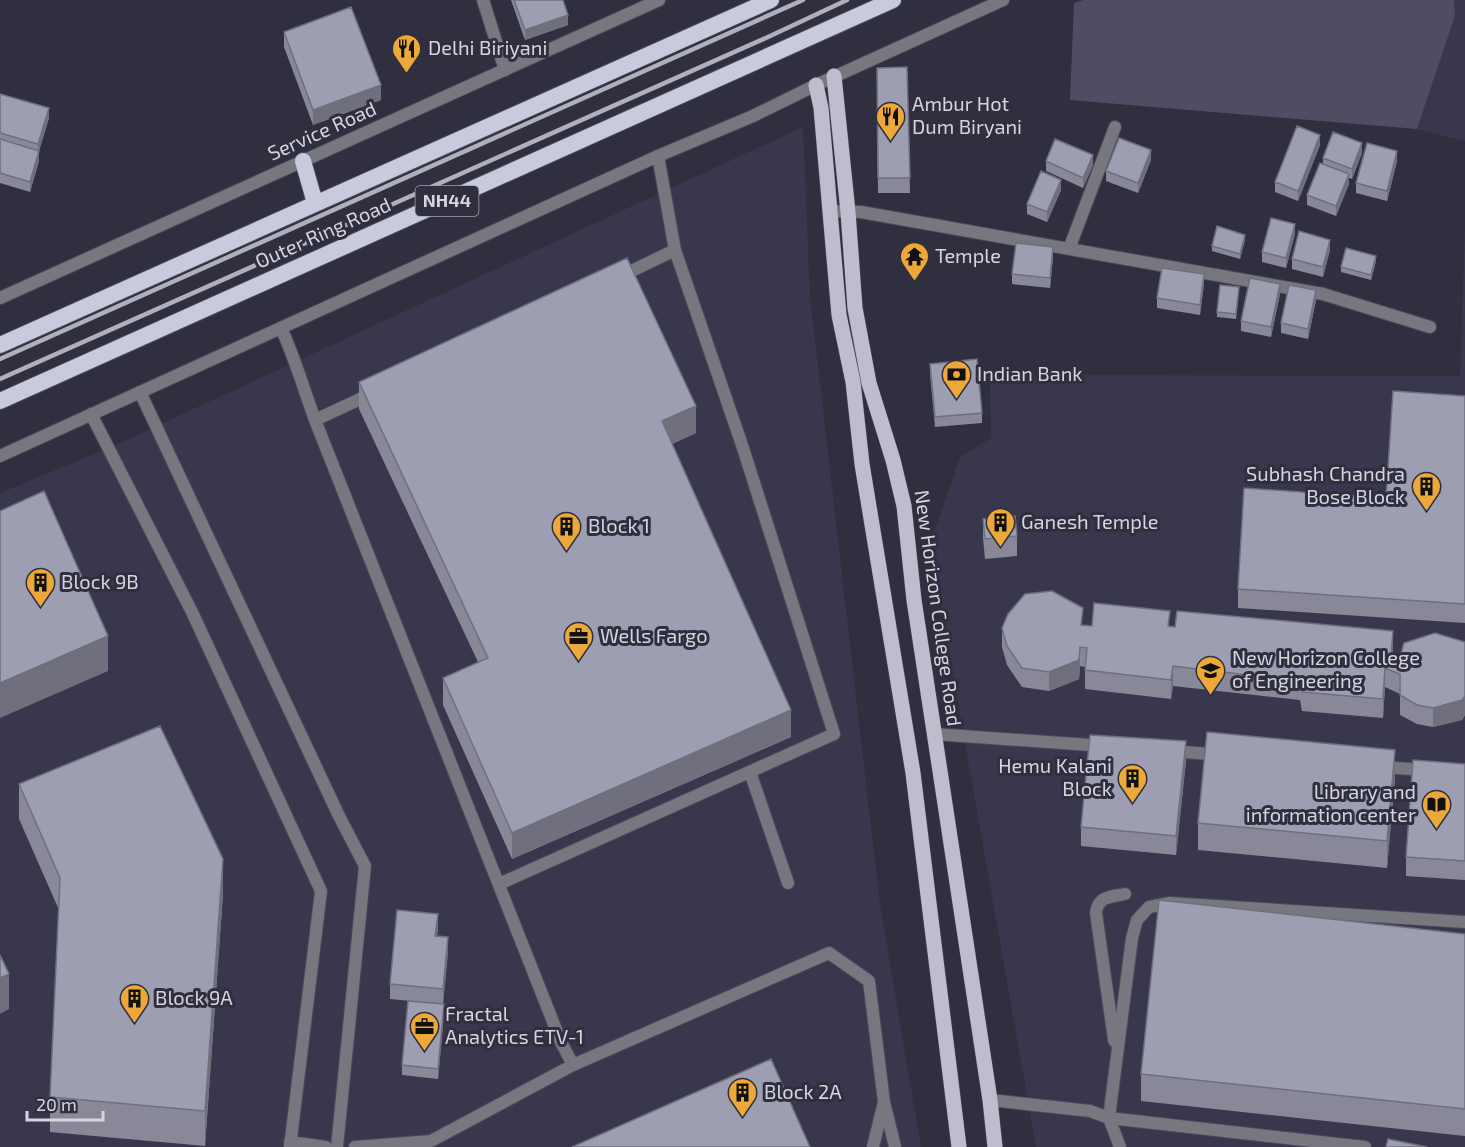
<svg xmlns="http://www.w3.org/2000/svg" width="1465" height="1147" font-family="'Exo 2',sans-serif">
<style>
.built{fill:#38374d}
.green{fill:#4e4d64}
.lines{fill:none;stroke-linecap:round;stroke-linejoin:round}
.service-casing{stroke:#4a4a59;stroke-width:14}
.minor-casing{stroke:#4a4a59;stroke-width:14}
.tertiary-casing{stroke:#4a4a59;stroke-width:14}
.primary-casing{stroke:#4a4a59;stroke-width:16}
.trunk-casing{stroke:#4a4a59;stroke-width:18}
.service{stroke:#777780;stroke-width:12}
.minor{stroke:#777780;stroke-width:12}
.tertiary{stroke:#777780;stroke-width:12}
.primary{stroke:#bdbdce;stroke-width:15}
.trunk{stroke:#cacade;stroke-width:16}
.rail{stroke:#b0b0bc;stroke-width:4.5}
.wall{fill:#889}
.shaded-wall{fill:#6f6f7d}
.building{fill:#9e9eb2;stroke:#6f6f7d;stroke-width:1.5}
.labels{text-anchor:middle;stroke-width:6;stroke-linejoin:round;paint-order:stroke}
.shield{fill:#2f2f3f;stroke:#a3a3b0;stroke-width:1.5}
.shield-label{font-size:18px;font-weight:bold;fill:#d5d5e0}
.poi-label{font-size:20px;fill:#d5d5e0;stroke:#2f2f3f;text-anchor:start}
.street-label{font-size:20px;fill:#d5d5e0;stroke:#2f2f3f}
</style>
<rect width="100%" height="100%" fill="#2f2f3f"/>
<path class="built" d="M1454,0H1465V141L1417,129L1455,16Z
M803,127L810,296L880,904L921,1147H0V493L109,448Z
M1465,224V1147H1036L930,544L960,457L991,438L990,377L1091,375L1460,376Z"/>
<path class="green" d="M1083,0H1454L1455,16L1417,129L1070,100L1074,3Z"/>
<g class="lines">
<defs>
<path id="service" d="M483,0L505,70
M619,277L675,250
M281,328C295,358 304,390 315,420L561,1042L573,1065
M140,392L339,816L365,866L337,1147
M91,414L192,612L321,891L290,1147
M315,420L373,393
M934,734L1104,746
M1172,751L1221,755
M1381,767L1427,770
M750,772L788,883
M499,884L834,734L742,445L675,250L658,156
M1116,1043L1114,1040L1096,913C1098,896 1111,897 1125,894
M885,1106L895,1147
M290,1142L326,1147
M355,1147L431,1141L573,1065L829,953L869,981L884,1102L873,1147
M1120,1147L1109,1118L1132,938L1137,920L1149,907L1170,903L1465,922"/>
<path id="minor" d="M829,211L861,212L1323,294L1430,327
M1069,249L1115,127
M990,1100L1090,1111L1109,1118L1365,1147"/>
<path id="tertiary" d="M0,298L659,0
M0,456L658,156L753,116L816,85L1003,0"/>
<path id="primary" d="M834,76L848,212L855,308L869,383L893,460L904,506L914,600L990,1100L995,1147
M816,85L821,108L839,315L853,382L862,464L913,773L959,1147"/>
<path id="trunk" d="M303,161L315,203
M0,345L771,0
M0,401L893,0"/>
</defs>
<use href="#service" class="service-casing"/>
<use href="#minor" class="minor-casing"/>
<use href="#tertiary" class="tertiary-casing"/>
<use href="#primary" class="primary-casing"/>
<use href="#trunk" class="trunk-casing"/>
<use href="#service" class="service"/>
<use href="#minor" class="minor"/>
<use href="#tertiary" class="tertiary"/>
<use href="#primary" class="primary"/>
<use href="#trunk" class="trunk"/>
<path class="rail" d="M0,359L803,0
M0,379L768,37L847,0"/>
</g>
<path class="wall" d="M511,0H563L568,25L525,40Z
M284,32L381,100L313,125L284,47Z
M907,67L910,193H878L877,68Z
M0,94L49,118L39,151V161L30,192L0,183Z
M1320,145L1298,201L1275,192V182Z
M1362,153L1352,179L1349,178V184L1336,216L1307,205V195L1323,164V158Z
M1151,160L1138,193L1106,181V171Z
M1046,161L1093,165L1083,188L1046,171Z
M1397,161L1387,201L1356,193V183Z
M1061,190L1047,222L1027,214V204Z
M1295,234L1286,268L1262,262V252Z
M1245,240L1240,259L1212,251V246Z
M1330,250L1323,277L1292,269V259Z
M1053,257L1050,288L1012,284V274Z
M1376,261L1371,280L1341,272V267Z
M1204,284L1200,315L1157,308V298Z
M1239,292L1236,319L1217,317V312Z
M1280,294L1271,337L1241,331V321Z
M1316,300L1308,339L1281,333V323Z
M930,364L982,413V423L935,427L930,374Z
M359,382L696,433L672,444L791,737L512,859L443,705V678L478,662L359,409Z
M1465,396V623L1238,608V589L1386,498Z
M983,519L1017,536V556L985,559L983,538Z
M1083,626H1170L1393,650V656L1400,657L1465,642V715L1462,720L1433,727L1417,724L1400,715V694L1385,687L1383,718L1302,711L1300,700L1173,686L1171,699L1085,689V667L1080,666L1079,679L1049,691L1022,687L1007,665L1002,647V628Z
M1186,761L1176,855L1081,846V827Z
M1465,764V880L1406,876V857Z
M1395,777L1387,868L1198,850V823Z
M19,784L223,894L205,1146L50,1132V1097L59,910L19,819Z
M438,928L437,936L448,952L443,1004L390,999V984Z
M1465,934V1136L1141,1101V1074Z
M444,1014L438,1079L402,1075V1065Z"/>
<path class="shaded-wall" d="M568,15V25L525,40V30Z
M381,85V100L313,125V110Z
M49,108V118L39,151V161L30,192V182L38,154V144Z
M1320,135V145L1298,201V191Z
M1362,143V153L1352,179V169Z
M1151,150V160L1138,193V183Z
M1397,151V161L1387,201V191Z
M1093,155V165L1083,188V178Z
M1349,174V184L1336,216V206Z
M1061,180V190L1047,222V212Z
M1295,224V234L1286,268V258Z
M1245,235V240L1240,259V254Z
M1330,240V250L1323,277V267Z
M1053,247V257L1050,288V278Z
M1376,256V261L1371,280V275Z
M1204,274V284L1200,315V305Z
M1280,284V294L1271,337V327Z
M1316,290V300L1308,339V329Z
M696,406V433L662,448V421Z
M1393,631V650L1391,671V656Z
M108,636V671L0,718V683Z
M1080,647V666L1079,679L1049,691V672Z
M1173,666V686L1171,699V680Z
M1385,668V687L1383,718V699Z
M1465,696V715L1462,720L1433,727V708Z
M791,710V737L512,859V833Z
M1186,741V761L1176,855V836Z
M1395,750V777L1387,868V841Z
M223,859V894L205,1146V1111Z
M438,914V928L435,951V936Z
M448,937V952L443,1004V989Z
M9,974V1009L0,1014V978Z
M444,1004V1014L438,1079V1069Z"/>
<path class="building" d="M514,0H563L568,15L525,30Z
M351,7L381,85L313,110L284,32Z
M907,67L910,178H878L877,68Z
M0,94L49,108L38,144L0,133Z
M1297,126L1320,135L1298,191L1275,182Z
M1333,132L1362,143L1352,169L1323,158Z
M1119,138L1151,150L1138,183L1106,171Z
M0,139L39,151L30,182L0,173Z
M1055,139L1093,155L1083,178L1046,161Z
M1367,143L1397,151L1387,191L1356,183Z
M1320,163L1349,174L1336,206L1307,195Z
M1041,171L1061,180L1047,212L1027,204Z
M1271,218L1295,224L1286,258L1262,252Z
M1217,226L1245,235L1240,254L1212,246Z
M1299,231L1330,240L1323,267L1292,259Z
M1016,243L1053,247L1050,278L1012,274Z
M1346,248L1376,256L1371,275L1341,267Z
M627,258L696,406L662,421L791,710L512,833L443,678L488,658L359,382Z
M1162,268L1204,274L1200,305L1157,298Z
M1250,278L1280,284L1271,327L1241,321Z
M1220,285L1239,287L1236,314L1217,312Z
M1289,285L1316,290L1308,329L1281,323Z
M977,359L982,413L935,417L930,364Z
M1393,391L1465,396V604L1238,589L1244,488L1386,498Z
M44,491L108,636L0,683V511Z
M1015,516L1017,536L985,539L983,519Z
M1052,591L1083,608L1081,625L1092,626L1094,603L1170,611L1168,626L1175,627L1177,611L1393,631L1391,656L1400,657L1404,643L1435,633L1465,642V696L1462,700L1433,708L1417,705L1400,695V674L1385,668L1383,699L1302,692L1300,681L1173,666L1171,680L1085,670L1087,648L1080,647L1079,660L1049,672L1022,668L1007,646L1002,628L1008,614L1025,594Z
M160,726L223,859L205,1111L50,1097L60,878L19,784Z
M1207,732L1395,750L1387,841L1198,823Z
M1090,735L1186,741L1176,836L1081,827Z
M1413,760L1465,764V861L1406,857Z
M1159,900L1465,934V1109L1141,1074Z
M397,910L438,914L435,936L448,937L443,989L390,984Z
M0,955L9,974L0,978Z
M408,1001L444,1004L438,1069L402,1065Z
M771,1059L810,1147H572Z
M1388,1139L1427,1147H1386Z"/>
<defs>
<symbol id="restaurant-pin" viewBox="-11 -11 22 30"><path d="M0 17L-7.5 6A9.5 9.5 0 1 1 7.5 6Z" fill="#eca93a" stroke="#2f2f3f"/><path d="M-5-6h1v4h1v-4h1v4h1v-4h1v5L-1.5 .5V6h-2V.5L-5-1ZM5-6V6H3V1.5H1.5Q1.5-4 5-6Z" fill="#111"/></symbol>
<symbol id="temple-pin" viewBox="-11 -11 22 30"><path d="M0 17L-7.5 6A9.5 9.5 0 1 1 7.5 6Z" fill="#eca93a" stroke="#2f2f3f"/><path d="M0-6L5-2H3V0L6.5 2.5H4V6H1.5V3h-3V6H-4V2.5H-6.5L-3 0V-2H-5Z" fill="#111"/></symbol>
<symbol id="bank-pin" viewBox="-11 -11 22 30"><path d="M0 17L-7.5 6A9.5 9.5 0 1 1 7.5 6Z" fill="#eca93a" stroke="#2f2f3f"/><path d="M-6-4H6V4H-6ZM0-2.3a2.3 2.3 0 1 0 0 4.6a2.3 2.3 0 1 0 0-4.6Z" fill="#111"/></symbol>
<symbol id="building-pin" viewBox="-11 -11 22 30"><path d="M0 17L-7.5 6A9.5 9.5 0 1 1 7.5 6Z" fill="#eca93a" stroke="#2f2f3f"/><path d="M-4-6H4V6H1V3H-1V6H-4ZM-2.5-4.3h1.7v1.8h-1.7ZM.8-4.3h1.7v1.8H.8ZM-2.5-1h1.7V.8h-1.7ZM.8-1h1.7V.8H.8Z" fill="#111"/></symbol>
<symbol id="office-pin" viewBox="-11 -11 22 30"><path d="M0 17L-7.5 6A9.5 9.5 0 1 1 7.5 6Z" fill="#eca93a" stroke="#2f2f3f"/><path d="M-6-3h4V-5.5h4V-3h4V5H-6ZM-1-4.5V-3h2v-1.5ZM-6 0V1H6V0Z" fill="#111"/></symbol>
<symbol id="university-pin" viewBox="-11 -11 22 30"><path d="M0 17L-7.5 6A9.5 9.5 0 1 1 7.5 6Z" fill="#eca93a" stroke="#2f2f3f"/><path d="M0-5L7-2L0 1L-7-2ZM-4 1L0 2.5L4 1V4Q0 6-4 4Z" fill="#111"/></symbol>
<symbol id="library-pin" viewBox="-11 -11 22 30"><path d="M0 17L-7.5 6A9.5 9.5 0 1 1 7.5 6Z" fill="#eca93a" stroke="#2f2f3f"/><path d="M-6-4Q-3-5.5-.7-3.5V5Q-3 3-6 4ZM6-4Q3-5.5 .7-3.5V5Q3 3 6 4Z" fill="#111"/></symbol>
</defs>
<g fill-rule="evenodd">
<use href="#restaurant-pin" x="390" y="32" width="33" height="45"/>
<use href="#restaurant-pin" x="874" y="100" width="33" height="45"/>
<use href="#temple-pin" x="898" y="240" width="33" height="45"/>
<use href="#bank-pin" x="940" y="358" width="33" height="45"/>
<use href="#building-pin" x="1410" y="470" width="33" height="45"/>
<use href="#building-pin" x="984" y="506" width="33" height="45"/>
<use href="#building-pin" x="550" y="510" width="33" height="45"/>
<use href="#building-pin" x="24" y="566" width="33" height="45"/>
<use href="#office-pin" x="562" y="620" width="33" height="45"/>
<use href="#university-pin" x="1194" y="654" width="33" height="45"/>
<use href="#building-pin" x="1116" y="762" width="33" height="45"/>
<use href="#library-pin" x="1420" y="788" width="33" height="45"/>
<use href="#building-pin" x="118" y="982" width="33" height="45"/>
<use href="#office-pin" x="408" y="1010" width="33" height="45"/>
<use href="#building-pin" x="726" y="1076" width="33" height="45"/>
</g>
<g class="labels">
<rect class="shield" x="415.5" y="186" width="63" height="30" rx="4.5"/>
<g class="shield-label">
<text x="447" y="207">NH44</text>
</g>
<g class="poi-label">
<text x="428" y="55">Delhi Biriyani</text>
<text x="912" y="111">Ambur Hot<tspan x="912" dy="23">Dum Biryani</tspan></text>
<text x="935" y="263">Temple</text>
<text x="977" y="381">Indian Bank</text>
<text x="1405" y="481" text-anchor="end">Subhash Chandra<tspan x="1405" dy="23">Bose Block</tspan></text>
<text x="1021" y="529">Ganesh Temple</text>
<text x="588" y="533">Block 1</text>
<text x="61" y="589">Block 9B</text>
<text x="600" y="643">Wells Fargo</text>
<text x="1232" y="665">New Horizon College<tspan x="1232" dy="23">of Engineering</tspan></text>
<text x="1112" y="773" text-anchor="end">Hemu Kalani<tspan x="1112" dy="23">Block</tspan></text>
<text x="1416" y="799" text-anchor="end">Library and<tspan x="1416" dy="23">information center</tspan></text>
<text x="155" y="1005">Block 9A</text>
<text x="445" y="1021">Fractal<tspan x="445" dy="23">Analytics ETV-1</tspan></text>
<text x="764" y="1099">Block 2A</text>
</g>
<g class="street-label">
<text transform="translate(322 131) rotate(-24)" y="7">Service Road</text>
<text transform="translate(323 233) rotate(-24)" y="7">Outer Ring Road</text>
<text transform="translate(938 608) rotate(82)" y="7">New Horizon College Road</text>
</g>
</g>
<path d="M27 1111v9h76v-9" fill="none" stroke="#d5d5e0" stroke-width="3"/>
<text x="36" y="1111" font-size="18" fill="#d5d5e0" stroke="#2f2f3f" stroke-width="4.5" paint-order="stroke">20 m</text>
</svg>
